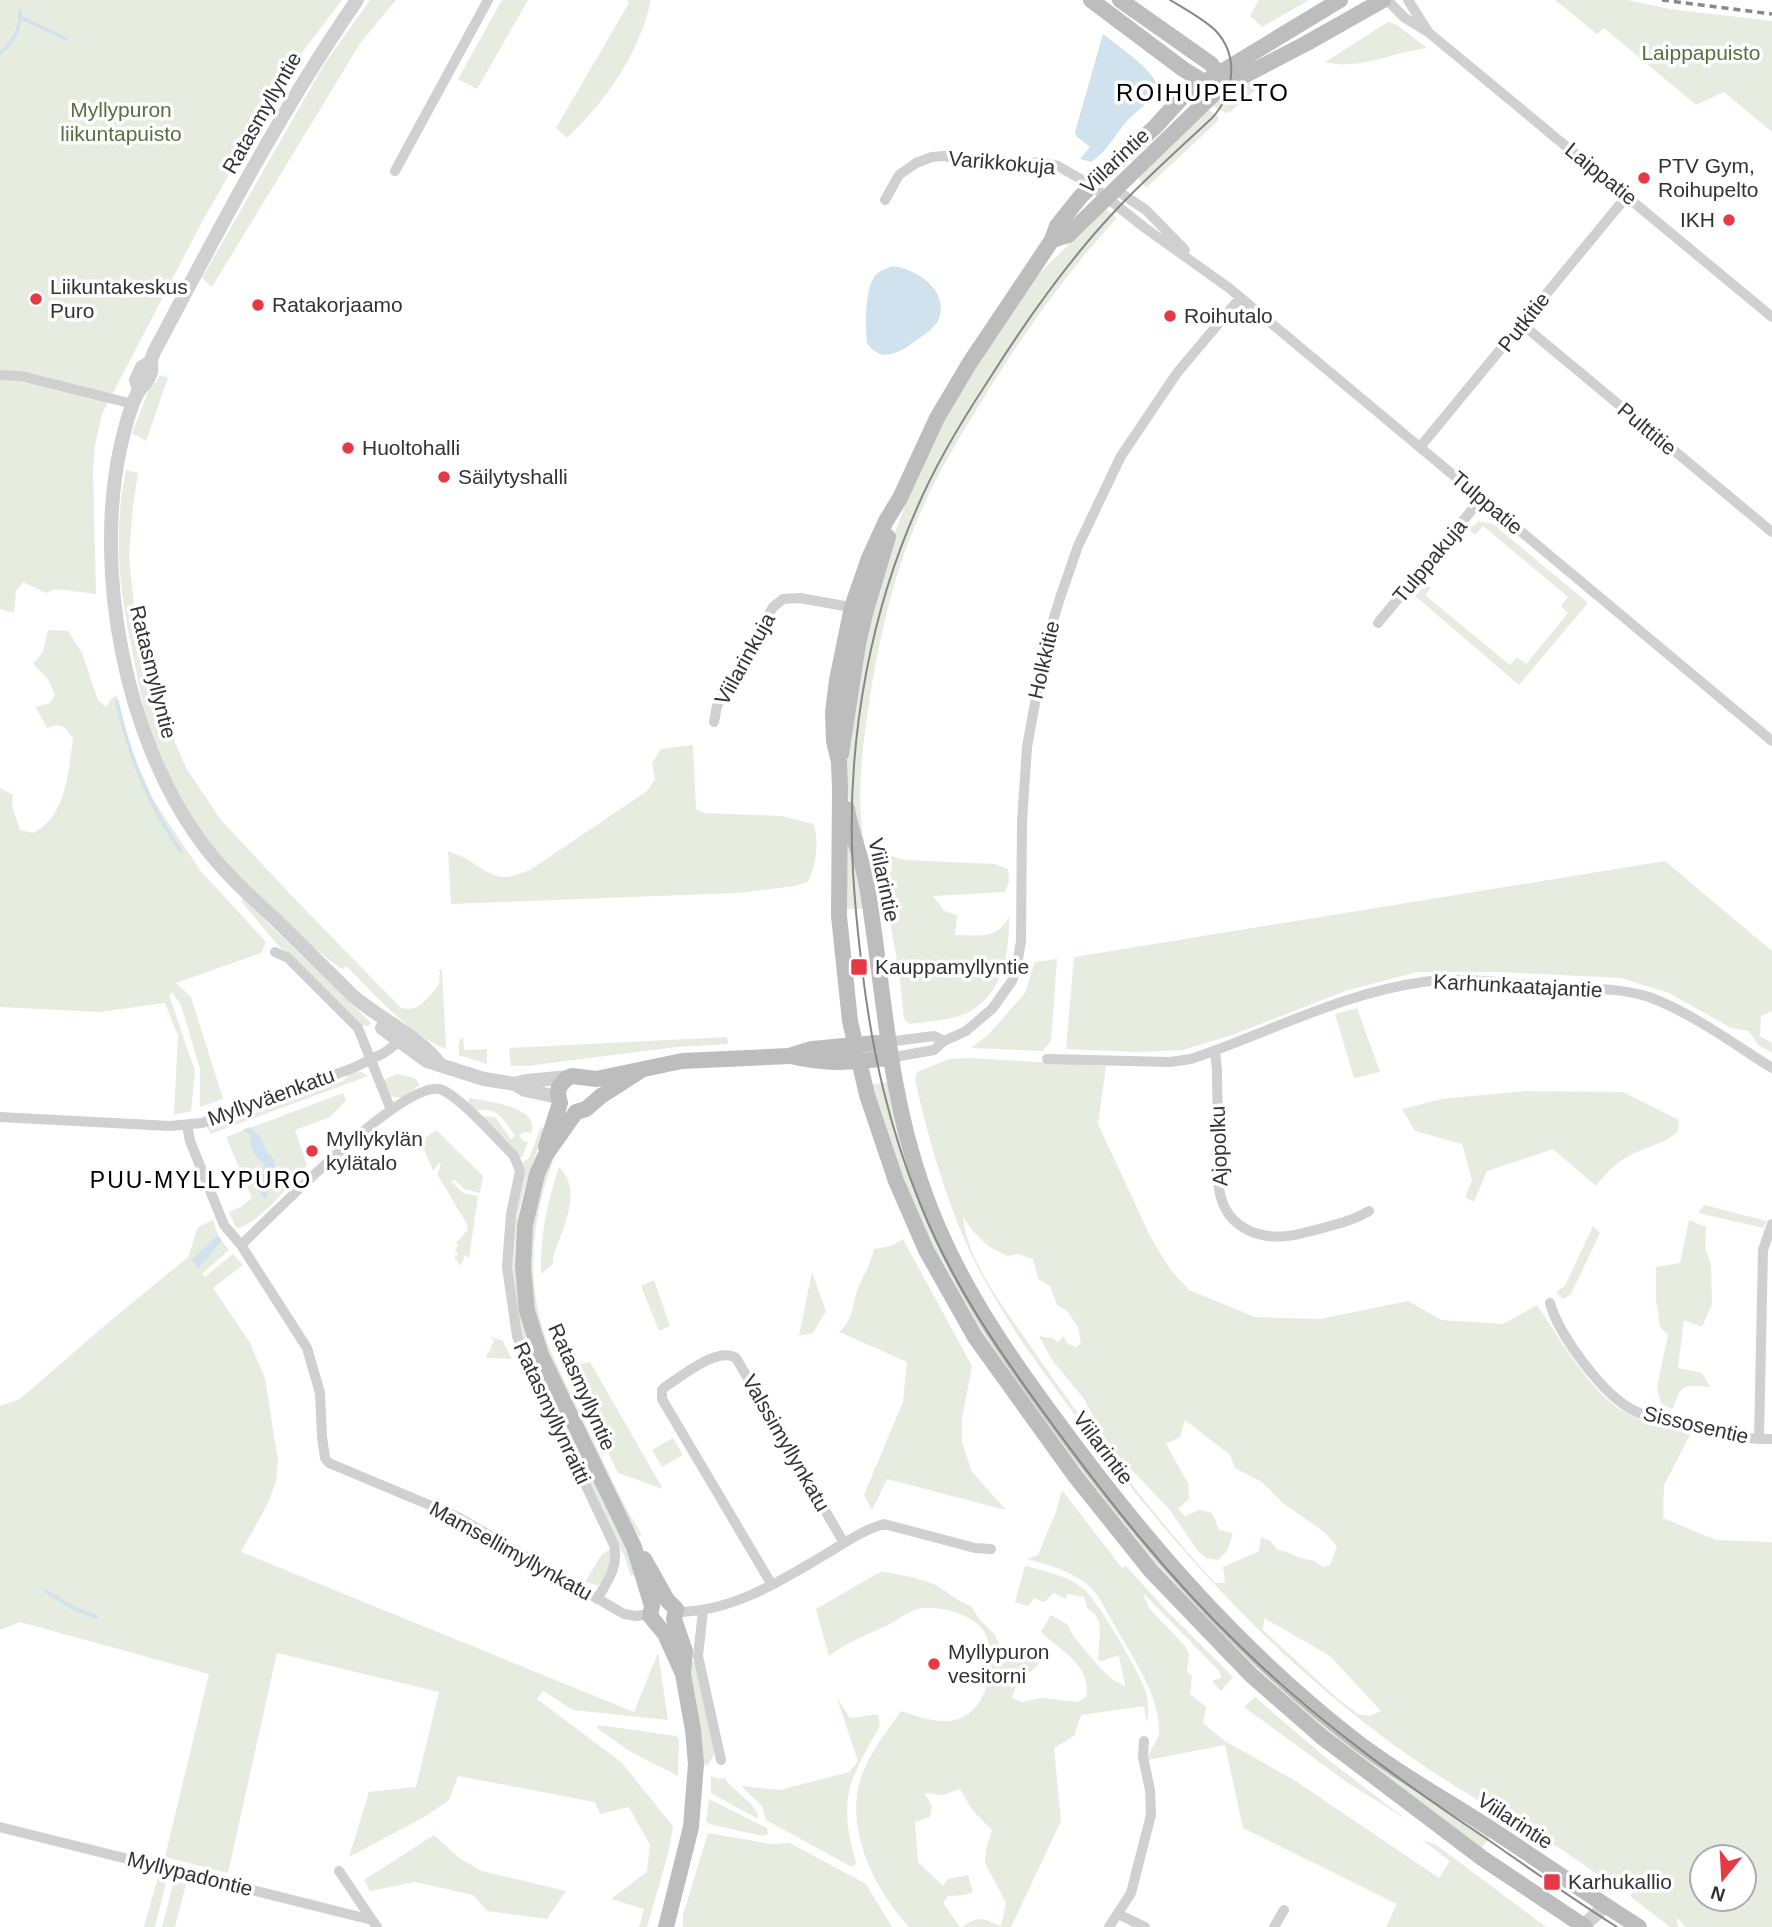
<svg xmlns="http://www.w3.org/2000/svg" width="1772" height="1927" font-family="Arial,sans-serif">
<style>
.green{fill:#e6ecdf;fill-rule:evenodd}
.water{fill:#cfe2ee}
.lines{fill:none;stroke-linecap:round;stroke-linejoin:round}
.stream{stroke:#cfe2ee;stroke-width:3.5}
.minor{stroke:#d0d0d0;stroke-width:10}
.tertiary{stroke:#d0d0d0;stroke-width:14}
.secondary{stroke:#bdbdbd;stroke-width:16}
.tram{stroke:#888;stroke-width:2}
.rail{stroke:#888;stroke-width:3.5;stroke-dasharray:7 5;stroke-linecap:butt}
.poi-dot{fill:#e63946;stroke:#fff;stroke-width:2.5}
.labels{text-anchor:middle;stroke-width:7;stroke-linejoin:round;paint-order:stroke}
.park-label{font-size:21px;fill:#56703f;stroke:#fff}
.street-label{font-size:21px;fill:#333;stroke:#fff}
.poi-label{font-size:21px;fill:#333;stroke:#fff;text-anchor:start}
.neighbourhood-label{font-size:23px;letter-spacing:2px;fill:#000;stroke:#fff}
.quarter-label{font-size:24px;letter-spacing:2px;fill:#000;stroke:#fff}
</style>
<rect width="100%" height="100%" fill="#fff"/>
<path class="green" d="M0,0H342L288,71L202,222L102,414L95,445L93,469L96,594L56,589L46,593L23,582L16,591L14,613L0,609Z
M370,0H396L361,42L212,287L202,278L325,63Z
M502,0H528L477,89L458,79Z
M627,0H651C639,54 607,100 567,138L556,128L629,3Z
M1259,0H1309L1262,27L1250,16Z
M1555,0H1627L1670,9L1772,21V132L1724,92L1696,105L1604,28L1597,34Z
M1388,22L1397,25L1427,48C1394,52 1358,71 1325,62Z
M1251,78L1256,90L1230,112L1226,113L1213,106L1216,100Z
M1205,108L1218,116V121L1146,188L1138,178Z
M1105,208L1117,218C1064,275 1022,336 981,402C960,437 938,472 922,509C894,571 879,638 869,704C862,750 856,796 864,842L859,843L851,814L845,774L858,666L888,551L913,484L930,448L965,382L1035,278Z
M160,375L168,378L146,441L132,433L152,382L156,383Z
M126,470L138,473L133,506L129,556L134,606L146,663L164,716L186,768L221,820L290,894L400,1007C417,1015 428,997 439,985L440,973L438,970L442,969L446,1049C407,1033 376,995 346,966L342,969C318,953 299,934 278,914C258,894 236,875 218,853C191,820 169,777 153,737C142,709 138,679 132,649C119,590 113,531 126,470Z
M1479,521L1493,524L1588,603L1519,685L1415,596L1426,584L1431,588L1425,595L1510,665L1517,657L1526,664L1568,613L1561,606L1568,597L1483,526L1475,535L1469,529Z
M48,630L68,631L82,653L98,700L106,707L112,698L117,696L131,750L154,801L200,870L266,942L261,953L176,983L191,997L223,1099L200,1107V1069L181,1005L172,992L169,995L195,1071L191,1111L174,1115L178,1036L165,1003L99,1012L0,1007V788L13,795L12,805L20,830L33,833C67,816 68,772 73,738L64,727L56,725L47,728L35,707L50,703L55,695L48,679L33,664L43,652Z
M693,745L696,809L704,813L782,816L813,824C820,841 816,865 808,882L795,886L737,893L451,904L448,851C456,854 466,858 473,863C497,879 502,881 530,870L647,791L655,779L652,763L661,749Z
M843,820L866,906L861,909H841Z
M891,856L905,860L995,864L1008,869L1009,881L1005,892L933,896L944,911L957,915L955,935C979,935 996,940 1009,917C1009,952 1004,993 969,1012C951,1021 929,1021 910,1024L904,1019L899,971L881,873L892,871Z
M1665,861L1772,951V1011L1761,1016L1760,1036L1772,1043V1053L1758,1045L1749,1031L1731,1028L1669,993L1621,978L1500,972H1418L1348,990L1235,1034L1183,1050L1138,1052L1066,1049L1074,957Z
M243,899L371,1023L368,1026L360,1025L276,943L241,901Z
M1057,959L1051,1041L1043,1051L971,1048L989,1034L1025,993L1035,962Z
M1357,1008L1380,1072L1354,1078L1335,1014Z
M463,1037L464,1050L487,1049V1064L459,1055V1041Z
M727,1037L728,1044L677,1047L527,1066H511L509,1048Z
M969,1058L1106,1066L1098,1124L1151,1238L1170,1269L1189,1290L1255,1317L1320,1319L1408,1301L1442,1320L1503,1324L1537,1305C1558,1336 1591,1393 1623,1411C1644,1423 1669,1427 1691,1433L1664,1485L1663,1518L1716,1540L1772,1542V1927H1686L1676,1917L1678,1927H1670L1631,1897L1632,1891L1643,1884L1640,1880L1621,1889L1615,1886C1589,1869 1564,1850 1537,1834C1529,1829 1521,1825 1513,1821C1467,1794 1421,1766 1379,1734C1258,1642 1165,1536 1075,1415C1035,1361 994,1306 966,1243C943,1191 928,1136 915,1080L917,1072L949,1059ZM963,1217L973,1231L988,1246L1007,1256L1018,1254L1033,1259L1038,1279L1050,1286L1057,1305L1068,1312L1078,1327L1081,1343L1076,1347L1068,1344L1063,1336L1058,1342L1052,1338L1039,1336L1052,1360L1084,1399L1109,1446L1169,1509L1198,1551L1206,1558L1218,1560L1227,1551L1233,1533L1219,1530L1212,1513L1200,1510L1185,1516L1178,1509L1189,1499L1188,1483L1166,1444L1180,1437L1185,1420L1230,1455L1235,1468L1262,1482L1283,1503L1324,1532L1337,1546L1330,1565L1323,1567C1312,1558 1312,1561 1301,1558C1292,1555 1290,1552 1278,1550L1270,1541L1261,1537L1259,1551L1223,1567L1225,1583H1215C1147,1508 1086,1427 1029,1344C1004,1307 968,1263 963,1217ZM1264,1618L1330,1656L1381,1711L1370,1716L1358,1714L1337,1698L1263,1630ZM1702,1857H1744V1899H1702Z
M362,1072L368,1076L216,1132L211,1134L206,1126L230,1122L343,1081L351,1073Z
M397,1074L415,1078L420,1085L402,1098L390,1096L384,1080Z
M888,1082L970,1303L1242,1646L1491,1835L1479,1852L1356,1759L1187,1607L993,1359L917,1223L872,1085Z
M1525,1091L1623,1092L1679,1120L1678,1131C1664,1145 1646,1146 1629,1156C1615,1163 1605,1174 1596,1186L1553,1149L1487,1171L1474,1202L1465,1197L1472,1180L1462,1144L1415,1131L1402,1109L1442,1099Z
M343,1093L346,1100L330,1117L295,1130L307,1165C290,1183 263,1220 239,1228L235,1226L229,1212L241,1207L252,1198L226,1137Z
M470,1098C488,1102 541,1106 531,1133L525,1132L519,1135L523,1141L528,1142L522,1157H520L481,1116L495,1117L511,1139L515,1136C505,1120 497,1106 475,1111L467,1103Z
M543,1127L545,1129C534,1160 521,1192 517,1225C508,1306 534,1357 567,1428C589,1473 611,1517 632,1562L636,1574L631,1576L625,1558L524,1343L517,1316L511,1257L522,1163L529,1158L540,1129Z
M436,1130L483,1176L480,1193L464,1189L455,1180L451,1181L463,1193L478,1196L469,1258L465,1255L461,1266L454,1257L458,1254L455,1249L458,1246L456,1243L467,1231L468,1226L437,1174L441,1165L439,1163L433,1171C431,1163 425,1155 423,1146L419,1142Z
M559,1146C534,1205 524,1271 544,1333C555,1365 572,1395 586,1425C604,1462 620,1500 642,1535L639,1536L618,1503L604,1477L536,1325L528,1248L539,1184Z
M559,1167C584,1191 562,1229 553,1257V1264L541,1274C540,1236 547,1203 559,1167Z
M1704,1205L1767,1221L1763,1228L1698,1213Z
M213,1220L218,1235L191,1261L198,1269L222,1241L229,1250L202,1274L205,1277L233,1254L243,1265L213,1288L249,1341L265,1378L278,1461L276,1482L267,1505L241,1552L634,1712L658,1653L668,1720L573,1710L543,1691L537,1699L621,1762L673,1826L668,1854L647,1927H639L644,1909L611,1899L647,1872L650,1845L629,1807L600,1814L595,1802L458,1776L449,1800L426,1816L349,1857L369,1792L416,1787L439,1692L277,1653L228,1873L165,1857L209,1674L20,1622L0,1630V1406L20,1399L103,1327L188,1257L198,1227Z
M1689,1220L1706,1227L1705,1248L1711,1264L1712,1304L1702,1327L1684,1320L1678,1368L1702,1373L1710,1387C1682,1385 1682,1383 1673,1409L1661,1404L1657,1387L1668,1335L1660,1327L1656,1299V1267L1680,1263Z
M1593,1226L1600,1233L1571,1294L1563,1299L1556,1292L1565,1286Z
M903,1239L972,1366L962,1419V1443L972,1472L1006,1510L887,1479L872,1510L864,1495L903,1402L907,1362L839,1332C855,1318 851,1305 859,1286C865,1273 871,1263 874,1249L891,1246Z
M812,1272L826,1311L813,1333L799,1336Z
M654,1280L670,1326L659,1331L641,1286Z
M489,1337L502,1340L512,1359L486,1358L494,1340Z
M590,1362L663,1489L618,1473L567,1368Z
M673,1438L683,1455L662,1467L652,1450Z
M1062,1490L1122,1568L1126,1566L1165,1609L1233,1677L1221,1691L1212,1681L1221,1678L1220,1672L1143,1593L1149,1608L1185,1646L1189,1654L1187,1672L1192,1676L1190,1694L1206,1707L1203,1723L1225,1741L1294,1780L1439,1878L1450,1861L1422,1840L1435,1844L1546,1927H1386L1397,1904L1243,1828L1225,1745L1148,1760C1148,1749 1159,1741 1159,1731C1159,1693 1133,1659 1116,1628C1108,1615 1101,1597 1090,1587C1073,1571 1048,1565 1027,1559L1038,1555L1056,1512Z
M611,1549L615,1556L600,1586L585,1582L602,1554Z
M1025,1566C1044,1571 1065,1575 1081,1587C1097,1598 1136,1667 1144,1687C1149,1699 1149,1711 1147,1724L1144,1706L1081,1715L1074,1736L1054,1748L1061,1821L1011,1927H962C981,1914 982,1919 1001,1926L1006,1903L985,1863L986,1849L992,1830L973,1811L960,1789L943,1795L924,1793L932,1806L930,1817L915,1822L918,1862L943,1886L948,1879L968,1875L973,1892L965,1895L948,1896L943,1903L960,1927H909C873,1888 842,1825 863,1772C872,1750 887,1731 901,1711C920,1717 939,1725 958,1719C989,1710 999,1655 983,1630C972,1613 932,1603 914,1610C904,1614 895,1622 886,1626C866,1635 846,1643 829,1656L816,1609L882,1571C898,1575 916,1577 931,1583C946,1589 955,1601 971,1606L979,1619L995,1635L1005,1656L1033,1659L1039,1664L1017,1684L1012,1698L1022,1702L1041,1698L1077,1702L1086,1697C1092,1665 1061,1652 1041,1632L1051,1615L1068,1625L1073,1636L1100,1668L1112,1679L1125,1686L1119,1655L1103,1661L1098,1660C1098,1641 1107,1619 1087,1608L1084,1597L1067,1594L1066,1599L1054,1593L1044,1602L1034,1598L1028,1606L1015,1602Z
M694,1661L714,1749V1755L708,1765H701L689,1662Z
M1255,1697L1326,1758L1406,1819L1348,1783L1244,1707Z
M837,1698L850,1718C860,1718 868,1714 878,1715L880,1726C848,1782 838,1798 856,1863L855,1865L850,1866L766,1820L762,1806L741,1786L780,1790L849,1772L858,1761Z
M599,1725L676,1736L679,1738L678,1776L629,1751L597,1728Z
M711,1776L719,1779L725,1778L727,1782L751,1804L758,1814V1819L711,1793Z
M709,1799L767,1828L768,1834L763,1836L709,1824L706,1821Z
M708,1833L771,1844L790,1843L866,1884L892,1927H683V1915Z
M434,1835L459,1858L482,1871L566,1891L547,1919L487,1911L473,1895L415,1882L370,1891L364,1880Z
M158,1877L167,1879L155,1927H144Z
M174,1881L186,1884L175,1927H162Z"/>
<path class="water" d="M1103,34C1115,45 1163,74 1156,91C1152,101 1138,110 1130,118C1115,133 1110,149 1091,162L1080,159L1090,147L1076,136L1075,132Z
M892,266C917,269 951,291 938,321C935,327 928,332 922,336C905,349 883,367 867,343C865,327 865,291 874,277C878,271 886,269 892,266Z
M250,1127L261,1138L267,1154L272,1156C279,1169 270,1187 265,1200L258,1190L262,1186L264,1164C254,1157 250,1146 250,1134L242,1130Z
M218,1235L222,1241L198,1269L191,1260Z"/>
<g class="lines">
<path class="stream" d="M20,17L66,39
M0,53C14,43 21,27 20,11
M117,702C131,761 147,801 181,852
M46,1591L73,1608L96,1617"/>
<path class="minor" d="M1387,0L1405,18L1428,32L1474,70L1772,317
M1408,0L1427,30
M395,171L488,0
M1113,188L1146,210L1185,250
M885,200L899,175L916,163L932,157L944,156L997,166L1040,162L1058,166L1091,185L1145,228L1229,288L1772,741
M1523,325L1772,532
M0,375L21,376L133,404
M1420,447L1627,196
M1378,623L1481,499
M714,722L717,706L773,607L783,599L800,598L856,608
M275,952L288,958L358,1028L391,1110
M887,1042L934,1036L944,1041
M1215,1051L1217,1070C1217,1093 1218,1117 1218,1140C1218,1156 1217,1173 1219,1189C1226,1232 1266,1243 1303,1233C1326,1227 1349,1223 1369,1211
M889,1058L934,1050L944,1041L966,1031L992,1009L1012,981L1017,965L1021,941L1022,822L1027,747L1046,643L1060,598L1078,546L1121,456L1177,373L1240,298
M1047,1059L1170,1062L1191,1059C1268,1033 1342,993 1423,982C1465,976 1510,984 1551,987C1584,989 1621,987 1652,998C1693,1014 1734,1044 1772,1068
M0,1117L170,1126L202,1123L353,1068L384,1053L404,1038
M187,1125L190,1141L224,1225L241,1245L307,1348L320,1393L322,1437L325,1458L329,1463L458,1517L624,1614L637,1616L650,1614
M241,1245C272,1216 401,1082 439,1089C457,1093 499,1141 514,1156L520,1171L511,1214L507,1267L517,1336L528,1363L614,1545C619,1566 608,1581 597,1599
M1550,1303C1558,1334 1604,1397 1635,1411C1649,1418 1666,1420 1682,1424C1712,1431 1741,1440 1772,1439
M1759,1439L1763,1250L1772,1224
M772,1585L662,1399V1390L665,1387C682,1376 718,1346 736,1358L844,1543
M703,1611L698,1656L721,1760
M676,1612C732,1612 779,1582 826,1554C844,1543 863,1530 884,1524L975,1548L991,1549
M0,1827L372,1920L377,1927
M339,1871L372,1920
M1118,1914L1145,1927
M1109,1927L1131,1893L1151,1815L1150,1790L1143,1757L1144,1741
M1274,1927L1284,1910"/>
<path class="tertiary" d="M357,0C283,107 222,223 162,337C158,344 152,354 151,361C150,365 152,368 151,372C149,382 141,386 137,394C129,410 124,431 120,449C94,573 125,736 199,839C221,870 249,895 276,920C301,945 327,970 352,995C379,1019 416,1034 439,1063
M139,390L136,380L142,367L151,362
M382,1028L427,1061L484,1079L515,1084L526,1081L569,1077
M515,1084L525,1090L558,1097
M1582,1927L1605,1906"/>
<path class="secondary" d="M1091,0L1183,69L1211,86
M1120,0L1211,64L1217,73L1219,83
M1340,0L1185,94L1155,127L1081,196L1057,226L1052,240L969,364L937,418L900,498L886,521L869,558L852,607L837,680L833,713L834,741L839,762L840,789L839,916L850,1021L867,1095L896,1181L926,1250L975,1337L1075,1476L1151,1571L1251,1675L1322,1737L1482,1858L1585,1927
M1052,240L1068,235L1219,89L1307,43L1383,0
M841,754L858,644L866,610L888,537
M847,809C851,835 863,860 867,886C884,987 887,1085 921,1183C951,1272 1001,1346 1056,1420C1143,1539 1238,1650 1356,1741C1400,1775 1448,1801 1494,1831C1543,1863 1590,1896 1639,1927
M791,1056C827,1065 853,1062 889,1058
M640,1071L601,1096L586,1109L576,1112L545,1156L537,1174L525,1225L523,1267L527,1311L541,1355L634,1547L652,1606L650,1616L665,1634L683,1674L693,1730L696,1764L691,1827L666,1927
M546,1147L560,1103L558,1094L559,1087L566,1079L572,1076L596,1079L682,1061L789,1056L812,1049L887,1042
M644,1559L667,1600L676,1609L674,1619L685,1651L683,1672"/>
<path class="tram" d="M1170,0C1185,9 1202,18 1215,30C1240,56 1234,94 1212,118C1179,149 1145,179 1115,211C1066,263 1025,322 988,381C961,422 936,463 917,508C871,611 849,733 852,846C853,887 857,927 862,968C872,1052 889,1128 921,1206C952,1283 998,1350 1047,1417C1106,1498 1168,1577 1241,1647C1316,1720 1400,1781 1487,1839C1530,1869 1573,1899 1617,1927"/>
<path class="rail" d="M1662,0L1772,14"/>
</g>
<g class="poi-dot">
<circle cx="1644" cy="178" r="7"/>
<circle cx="1729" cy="220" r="7"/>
<circle cx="36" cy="299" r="7"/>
<circle cx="258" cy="305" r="7"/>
<circle cx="1170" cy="316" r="7"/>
<circle cx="348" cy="448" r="7"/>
<circle cx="444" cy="477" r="7"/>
<rect x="850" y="958" width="18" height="18" rx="3.5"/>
<circle cx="312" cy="1151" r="7"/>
<circle cx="934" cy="1664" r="7"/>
<rect x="1543" y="1873" width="18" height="18" rx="3.5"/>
</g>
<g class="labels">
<g class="park-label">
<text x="1701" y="60">Laippapuisto</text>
<text x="121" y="117">Myllypuron<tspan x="121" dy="24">liikuntapuisto</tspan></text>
</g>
<g class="street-label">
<text transform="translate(262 113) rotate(-60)" y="7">Ratasmyllyntie</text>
<text transform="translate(1115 161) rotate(-43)" y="7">Viilarintie</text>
<text transform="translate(1002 163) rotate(5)" y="7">Varikkokuja</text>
<text transform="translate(1601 174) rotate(39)" y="7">Laippatie</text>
<text transform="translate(1524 322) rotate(-52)" y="7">Putkitie</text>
<text transform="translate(1647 429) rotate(40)" y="7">Pulttitie</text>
<text transform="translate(1487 503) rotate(40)" y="7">Tulppatie</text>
<text transform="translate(1430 561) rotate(-50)" y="7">Tulppakuja</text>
<text transform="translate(745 659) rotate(-61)" y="7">Viilarinkuja</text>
<text transform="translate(1044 660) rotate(-77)" y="7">Holkkitie</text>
<text transform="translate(153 672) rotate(76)" y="7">Ratasmyllyntie</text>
<text transform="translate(884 880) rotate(78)" y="7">Viilarintie</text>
<text transform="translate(1518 986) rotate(3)" y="7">Karhunkaatajantie</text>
<text transform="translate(271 1097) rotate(-20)" y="7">Myllyväenkatu</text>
<text transform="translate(1219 1146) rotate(-92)" y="7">Ajopolku</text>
<text transform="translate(582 1387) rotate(66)" y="7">Ratasmyllyntie</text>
<text transform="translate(552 1413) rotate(65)" y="7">Ratasmyllynraitti</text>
<text transform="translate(1696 1425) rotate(13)" y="7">Sissosentie</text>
<text transform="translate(786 1443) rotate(60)" y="7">Valssimyllynkatu</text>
<text transform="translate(1103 1448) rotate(53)" y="7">Viilarintie</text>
<text transform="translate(511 1551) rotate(29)" y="7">Mamsellimyllynkatu</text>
<text transform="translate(1515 1821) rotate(33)" y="7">Viilarintie</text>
<text transform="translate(190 1874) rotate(14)" y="7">Myllypadontie</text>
</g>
<g class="poi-label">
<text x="1658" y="173">PTV Gym,<tspan x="1658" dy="24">Roihupelto</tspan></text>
<text x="1715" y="227" text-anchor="end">IKH</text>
<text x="50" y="294">Liikuntakeskus<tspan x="50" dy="24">Puro</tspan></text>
<text x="272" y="312">Ratakorjaamo</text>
<text x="1184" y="323">Roihutalo</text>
<text x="362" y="455">Huoltohalli</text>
<text x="458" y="484">Säilytyshalli</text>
<text x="875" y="974">Kauppamyllyntie</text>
<text x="326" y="1146">Myllykylän<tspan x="326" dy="24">kylätalo</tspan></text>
<text x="948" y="1659">Myllypuron<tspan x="948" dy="24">vesitorni</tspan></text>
<text x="1568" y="1889">Karhukallio</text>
</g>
<g class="neighbourhood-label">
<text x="201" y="1188">PUU-MYLLYPURO</text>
</g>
<g class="quarter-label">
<text x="1203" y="101">ROIHUPELTO</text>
</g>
</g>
<g transform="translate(1723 1878) rotate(198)"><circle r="33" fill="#ffffff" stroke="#adadad" stroke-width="2"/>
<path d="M0-5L12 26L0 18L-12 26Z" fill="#e63946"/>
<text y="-10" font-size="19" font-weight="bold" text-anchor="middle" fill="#333333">N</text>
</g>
</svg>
